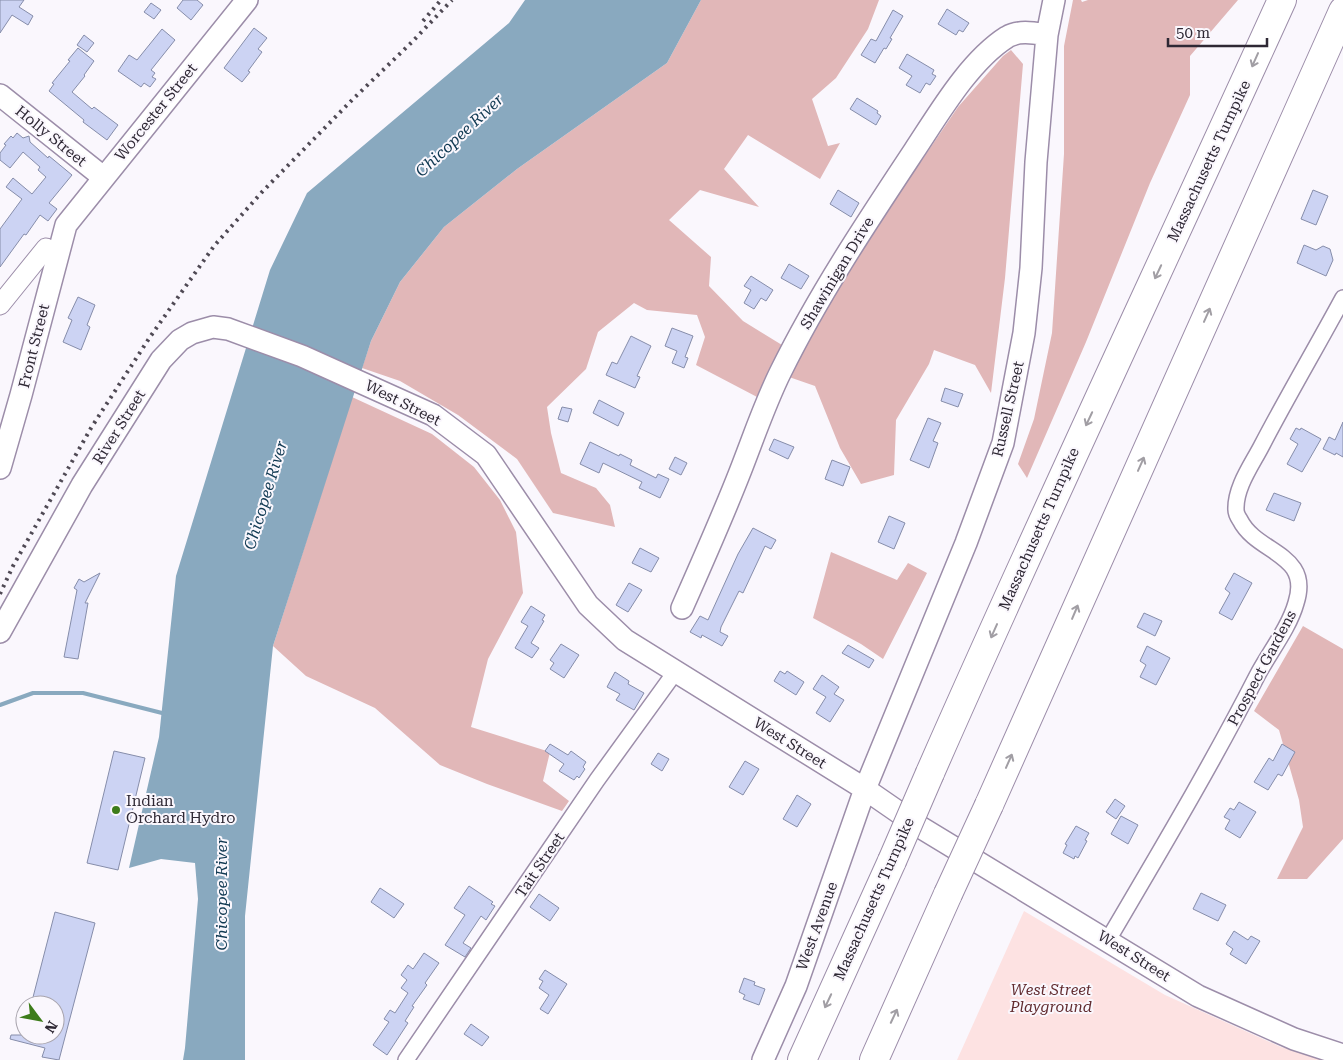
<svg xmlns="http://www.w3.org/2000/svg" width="1343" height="1060" font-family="'Roboto Serif',serif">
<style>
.green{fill:#fde2e2}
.forest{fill:#e1b7b8}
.water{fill:#89a9bf}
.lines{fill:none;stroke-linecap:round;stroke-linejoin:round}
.stream{stroke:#89a9bf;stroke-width:4}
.building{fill:#ccd3f3;stroke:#868daa}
.minor-casing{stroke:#9c8da9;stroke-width:18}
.tertiary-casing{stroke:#9c8da9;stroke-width:21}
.secondary-casing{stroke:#9c8da9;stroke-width:24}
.motorway-casing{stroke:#9c8da9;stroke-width:30}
.minor{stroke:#fff;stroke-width:15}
.tertiary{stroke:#fff;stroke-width:19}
.secondary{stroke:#fff;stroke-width:21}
.motorway{stroke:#fff;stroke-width:28}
.rail{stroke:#4f4954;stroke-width:4;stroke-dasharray:2.5 5;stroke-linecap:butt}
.motorway-bridge-casing{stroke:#9c8da9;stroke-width:30;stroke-linecap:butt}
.motorway-bridge{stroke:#fff;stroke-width:28}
.oneway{stroke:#a19ea4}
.poi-dot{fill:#3d7c1a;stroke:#faf7fd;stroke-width:2}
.labels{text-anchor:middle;stroke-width:4;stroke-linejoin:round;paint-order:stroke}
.street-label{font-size:15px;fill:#2e2834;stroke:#faf7fd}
.poi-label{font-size:15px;fill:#2e2834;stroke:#faf7fd;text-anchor:start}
.park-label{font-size:15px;font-style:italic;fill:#622c30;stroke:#faf7fd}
.water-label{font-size:16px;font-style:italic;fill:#0f3851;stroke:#faf7fd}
</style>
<rect width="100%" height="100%" fill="#faf7fd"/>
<path class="green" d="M1024,911L1165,995L1281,1047L1326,1060H957Z"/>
<path class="forest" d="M701,0H879L868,29L836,78L812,99L828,146L840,143L820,179L748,135L724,169L759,207L700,190L669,220L711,257L709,286L743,321L782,345L759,398L696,365L705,337L697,315L647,310L634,303L598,332L586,369L547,407L551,433L561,473L596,488L610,505L615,527L553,513L517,459L458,415L400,381L362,368L371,341L400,282L444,227L517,169L667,63Z
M1073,0H1081L1082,2L1088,0H1238L1190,56V95L1150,183L1086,342L1027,478L1018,464L1034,419L1052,333L1064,154V46Z
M1011,50L1023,64L1005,278L991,393L975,365L934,350L929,364L896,420L894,475L861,484L840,448L815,386L789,377L836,292L909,179L958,107L1003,56Z
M352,397L432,434L474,467L500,500L516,532L523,593L488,659L471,727L550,752L543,781L569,801L562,811L487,784L440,765L375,708L306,676L273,646Z
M831,552L897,580L908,563L927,573L883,659L861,644L813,618Z
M1303,626L1343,649V839L1307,879H1277L1303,827L1299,800L1279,730L1254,711Z"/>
<path class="water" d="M525,0H701L667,63L517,169L444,227L400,282L371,341L273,646L245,916V1060H183L185,1048L198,899L195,863L161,859L129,868L159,737L176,576L270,270L307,193L509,23Z"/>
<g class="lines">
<path class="stream" d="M0,705L33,693H83L166,714"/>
</g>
<path class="building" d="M0,0H24L19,7L33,16L28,25L12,15L0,33Z
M183,0H197L203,5L191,20L177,8Z
M151,3L161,10L154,19L144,12Z
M947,9L969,23L963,32L959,30L956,35L938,24Z
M893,10L903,16L890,38L892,39L886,49L884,48L875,63L861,55L871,39L876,41Z
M254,28L267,38L258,49L262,52L248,71L250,72L242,82L224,68Z
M162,29L175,40L151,70L155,73L152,77L156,79L150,87L144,83L141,87L118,71L129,55L137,60Z
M84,35L94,43L87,52L77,45Z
M78,48L94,61L84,75L85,76L72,92L92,109L94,107L118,125L107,140L83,122L84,120L49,91L54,84L52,83L70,61L68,60Z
M907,54L934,70L932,74L936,76L930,85L926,83L920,93L906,85L912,76L899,68Z
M857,98L878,111L877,113L881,116L876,125L850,109Z
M17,133L23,138L29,136L30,142L48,158L49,156L72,175L49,203L57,209L48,221L40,215L26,235L24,234L0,267V229L22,199L6,187L13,178L32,194L46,177L38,170L40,167L23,152L10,168L0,160V153L6,145L4,144L11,136L13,138Z
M838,190L859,203L851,217L830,204Z
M1313,190L1328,196L1316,225L1301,219Z
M1304,245L1316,250L1323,246L1330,249L1333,260L1326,276L1297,263Z
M789,264L809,276L801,289L781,278Z
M751,276L773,290L766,301L761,298L754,309L744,303L751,290L744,286Z
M78,297L95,305L87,325L90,327L81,350L63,342L72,320L68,318Z
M672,328L693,336L685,357L688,358L684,368L672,363L677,351L665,346Z
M631,336L651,346L637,376L640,377L635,388L606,375L612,362L617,364Z
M945,388L963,394L958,407L941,401Z
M599,400L624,413L618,426L593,413Z
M562,407L572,409L568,422L558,419Z
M928,418L941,423L933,441L938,443L929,468L910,460Z
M1343,422V457L1336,453L1335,455L1323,449L1329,437L1335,440Z
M1296,428L1300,430L1301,428L1321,439L1302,472L1287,464L1298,444L1290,439Z
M774,439L794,447L788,459L769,450Z
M590,442L619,456L620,454L632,460L630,465L656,478L658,474L669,479L660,498L639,488L642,482L603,463L599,473L580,464Z
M675,457L687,463L681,475L669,469Z
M832,460L850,467L843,486L825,479Z
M1274,493L1301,503L1294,521L1266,510Z
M889,516L905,523L894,549L878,542Z
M753,528L776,540L771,549L765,546L743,593L739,591L721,627L720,632L728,636L722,646L702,635L701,638L690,632L700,616L708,620L738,554Z
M640,548L659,558L651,572L632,563Z
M100,573L85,603H88L78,659L64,657L77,590L74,588L79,579L84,582Z
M1234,573L1252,583L1232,620L1219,613L1230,593L1225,589Z
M629,583L642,590L628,612L616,605Z
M531,606L545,615L542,620L544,621L531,643L539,648L532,658L515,648L528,626L521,622Z
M1144,613L1162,621L1155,636L1137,627Z
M561,644L579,655L564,678L550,669L554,663L550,660Z
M848,645L874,660L869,668L842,653Z
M1147,646L1170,658L1156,685L1140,677L1146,665L1140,661Z
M780,671L785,674L787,671L804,682L796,695L774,681Z
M615,672L629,681L628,684L644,693L634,710L616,700L620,694L607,687Z
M822,675L839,687L834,694L844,700L830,722L816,713L826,697L813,689Z
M550,744L568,755L571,751L586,762L583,767L585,769L579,778L577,776L574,780L559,771L564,764L545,751Z
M1282,744L1295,752L1282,776L1278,774L1268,790L1254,782L1269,758L1273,761Z
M114,751L145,758L118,870L87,863Z
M658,753L669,759L662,771L651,764Z
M745,761L759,769L743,795L729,787Z
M797,795L811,804L797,827L783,819Z
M1115,799L1125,806L1116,819L1106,812Z
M1239,802L1256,812L1240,838L1225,829L1230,820L1224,817L1230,808L1234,810Z
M1121,816L1138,825L1128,844L1111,834Z
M1076,826L1089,833L1085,840L1087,841L1078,858L1075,856L1074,859L1063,853L1067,845L1065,844Z
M469,886L493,902L491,904L495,906L486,920L481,916L463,943L471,948L465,957L445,945L465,915L454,908Z
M380,888L404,904L394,918L371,902Z
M1201,893L1226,905L1218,921L1193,909Z
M539,894L559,908L550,921L530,907Z
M55,912L95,923L59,1060L42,1057L45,1048L10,1039L11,1035H55V1005H31Z
M1234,931L1248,940L1251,936L1260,941L1246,964L1230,954L1233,949L1226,944Z
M424,953L439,963L425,983L427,985L412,1006L414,1007L405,1021L408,1023L387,1055L373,1045L389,1022L384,1019L390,1010L395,1013L408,993L401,988L407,980L401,975L408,965L413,969Z
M545,970L567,984L548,1014L540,1009L549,995L539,988L543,981L539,979Z
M744,978L755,982L754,985L765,989L759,1005L743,999L745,995L739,992Z
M471,1024L489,1037L482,1046L464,1034Z"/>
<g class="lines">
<defs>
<path id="minor" d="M1108,940C1159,853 1211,766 1257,676C1269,653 1289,628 1296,603C1312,553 1257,554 1240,520C1238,517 1236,513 1236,510C1235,488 1251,466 1261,447C1287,397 1316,348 1343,298
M406,1060L597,780L676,671"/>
<path id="tertiary" d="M0,305L46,248"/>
<path id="secondary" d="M0,95L103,177
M0,468L21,395L66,225L247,0
M682,608C702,563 722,518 740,472C753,439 765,403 781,371C819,294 867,222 914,151C938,115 969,61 1007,37C1019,30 1034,33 1047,35L1054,0
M0,632L82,485L161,360L180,340L192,333L213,327L228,329L302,356L433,415L486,455L588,605L625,640L865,789L920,827L1198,996L1294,1039L1343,1055
M763,1060L796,986L865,789L966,543L1003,443L1024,333L1031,268L1036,162L1047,35"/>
<path id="motorway" d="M930,773C1044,513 1165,258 1282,0
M989,805L1343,11
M802,1060L892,861
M874,1060L948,894"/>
</defs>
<use href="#minor" class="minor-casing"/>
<use href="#tertiary" class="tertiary-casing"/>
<use href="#secondary" class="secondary-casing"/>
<use href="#motorway" class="motorway-casing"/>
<use href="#minor" class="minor"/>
<use href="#tertiary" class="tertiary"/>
<use href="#secondary" class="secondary"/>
<use href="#motorway" class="motorway"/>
<path class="rail" d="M423,21L441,0
M0,594L13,566L91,428L150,337L214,246L262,192L352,100L412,42L452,0"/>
<defs>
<path id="motorway-bridge" d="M892,861L930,773
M948,894L989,805"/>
</defs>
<use href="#motorway-bridge" class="motorway-bridge-casing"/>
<use href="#motorway-bridge" class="motorway-bridge"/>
</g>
<defs><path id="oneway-shaft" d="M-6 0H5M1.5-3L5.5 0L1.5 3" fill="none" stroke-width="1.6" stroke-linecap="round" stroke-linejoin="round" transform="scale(1.25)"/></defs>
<g class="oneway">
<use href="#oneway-shaft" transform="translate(1255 60) rotate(114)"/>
<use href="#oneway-shaft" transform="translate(1158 272) rotate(115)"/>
<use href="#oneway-shaft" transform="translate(1207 315) rotate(-66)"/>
<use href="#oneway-shaft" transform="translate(1089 419) rotate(115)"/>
<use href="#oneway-shaft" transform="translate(1141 464) rotate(-66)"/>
<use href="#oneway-shaft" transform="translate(1075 612) rotate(-67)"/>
<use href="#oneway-shaft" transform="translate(994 631) rotate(114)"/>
<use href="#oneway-shaft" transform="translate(1009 761) rotate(-66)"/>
<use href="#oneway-shaft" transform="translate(828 1001) rotate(115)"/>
<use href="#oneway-shaft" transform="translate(894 1016) rotate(-65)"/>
</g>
<circle class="poi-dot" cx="116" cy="810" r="5"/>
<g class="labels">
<g class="street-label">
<text transform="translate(156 112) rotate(-51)" y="5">Worcester Street</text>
<text transform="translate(51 136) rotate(39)" y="5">Holly Street</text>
<text transform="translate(1209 161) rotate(-65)" y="5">Massachusetts Turnpike</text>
<text transform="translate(837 273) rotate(-59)" y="5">Shawinigan Drive</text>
<text transform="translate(34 346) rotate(-76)" y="5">Front Street</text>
<text transform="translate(403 403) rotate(27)" y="5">West Street</text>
<text transform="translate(1008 409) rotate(-77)" y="5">Russell Street</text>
<text transform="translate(119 427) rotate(-58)" y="5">River Street</text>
<text transform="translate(1039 529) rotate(-66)" y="5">Massachusetts Turnpike</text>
<text transform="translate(1262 668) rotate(-62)" y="5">Prospect Gardens</text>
<text transform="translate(790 743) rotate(32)" y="5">West Street</text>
<text transform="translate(540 865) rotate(-56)" y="5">Tait Street</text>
<text transform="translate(874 899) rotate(-66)" y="5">Massachusetts Turnpike</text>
<text transform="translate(817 926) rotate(-70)" y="5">West Avenue</text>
<text transform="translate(1134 956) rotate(32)" y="5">West Street</text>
</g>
<g class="poi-label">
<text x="126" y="806">Indian<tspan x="126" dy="17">Orchard Hydro</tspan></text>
</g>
<g class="park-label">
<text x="1051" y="995">West Street<tspan x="1051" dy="17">Playground</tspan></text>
</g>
<g class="water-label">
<text transform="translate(459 135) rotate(-43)" y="6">Chicopee River</text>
<text transform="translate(265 495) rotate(-73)" y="6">Chicopee River</text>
<text transform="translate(221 894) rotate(-90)" y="6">Chicopee River</text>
</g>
</g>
<g transform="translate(40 1020) rotate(122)"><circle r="24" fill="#faf7fd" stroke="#a8a4ad"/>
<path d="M0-4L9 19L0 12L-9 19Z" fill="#3d7c1a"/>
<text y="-8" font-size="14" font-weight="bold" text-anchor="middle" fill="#2e2834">N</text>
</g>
<path d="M1168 38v8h99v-8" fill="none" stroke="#2e2834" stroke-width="2.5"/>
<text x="1176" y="38" font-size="15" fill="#2e2834" stroke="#faf7fd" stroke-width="4" paint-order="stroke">50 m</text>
</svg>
